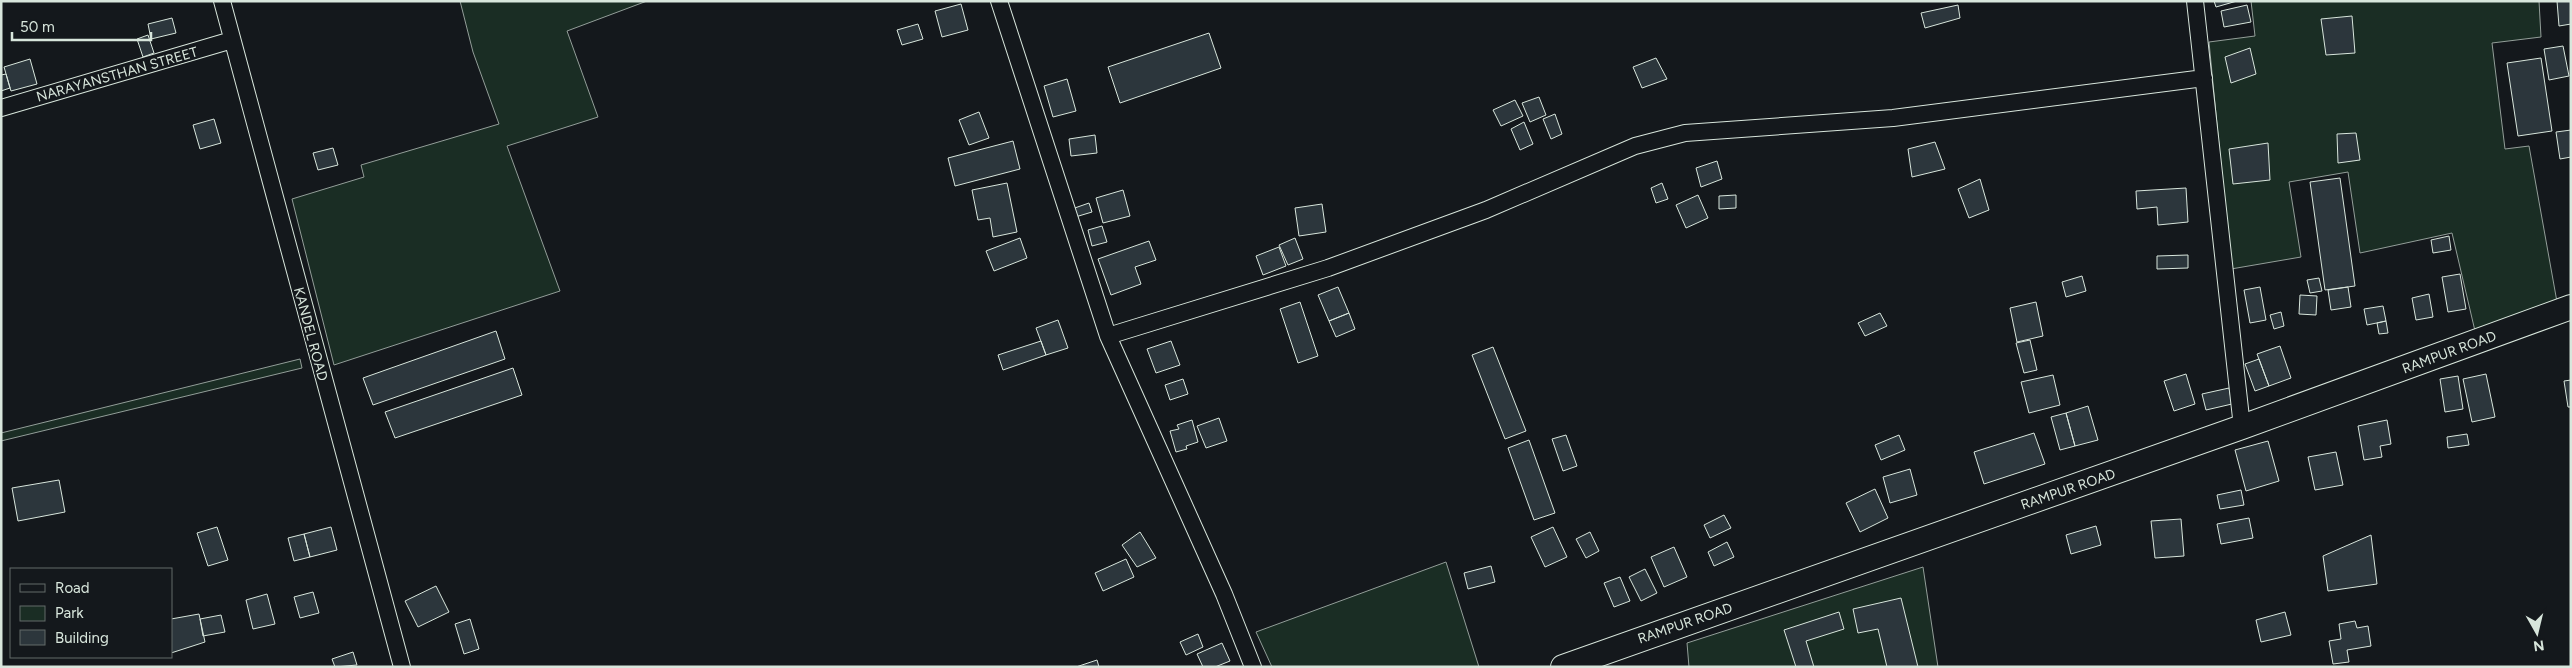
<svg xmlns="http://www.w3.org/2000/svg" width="2572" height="668" font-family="Figtree,sans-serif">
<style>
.green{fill:#1a2d24;stroke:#939e99}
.building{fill:#2c363c;stroke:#d8e6dc}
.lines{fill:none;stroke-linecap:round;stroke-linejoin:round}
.street-casing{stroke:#d8e6dc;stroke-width:18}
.secondary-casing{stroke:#d8e6dc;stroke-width:26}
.street{stroke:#14181c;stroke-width:16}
.secondary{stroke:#14181c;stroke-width:24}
.labels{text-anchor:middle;stroke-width:4;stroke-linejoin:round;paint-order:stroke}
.street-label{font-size:14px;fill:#d8e6dc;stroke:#14181c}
</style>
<rect width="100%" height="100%" fill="#14181c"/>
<path class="green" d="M460,1H647L567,31L598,117L507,146L560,291L334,365L292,199L364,177L361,165L499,124L473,52Z
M2251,1H2539L2541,37L2492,43L2505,149L2529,146L2557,302L2475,331L2452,233L2360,253L2348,172L2289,182L2301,257L2231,269L2209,42L2255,36Z
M300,359L302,368L1,441V433Z
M1446,562L1479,667H1272L1256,632Z
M1923,567L1938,667H1689L1687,643Z"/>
<path class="building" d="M2214,1H2237L2216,7Z
M2557,1H2571V24L2559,26Z
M961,4L968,30L942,37L935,11Z
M1958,5L1960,18L1925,28L1921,13Z
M2247,5L2251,22L2224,27L2221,11Z
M2352,16L2355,53L2326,55L2321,19Z
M172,18L176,33L151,39L148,24Z
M918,24L923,39L902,45L897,30Z
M1209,33L1221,68L1120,103L1108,67Z
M148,35L154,53L143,57L137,39Z
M2563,46L2569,76L2549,80L2544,49Z
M2250,48L2256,74L2231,83L2225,57Z
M1656,58L1667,79L1642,88L1633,67Z
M2541,58L2552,131L2518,136L2507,63Z
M30,59L37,84L11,91L4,67Z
M6,74L10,88L1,91V75Z
M1067,79L1076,111L1053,117L1044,86Z
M1539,97L1546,115L1530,122L1522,103Z
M1515,100L1523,116L1501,126L1493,110Z
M979,112L989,138L969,145L959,120Z
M1555,114L1562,134L1551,139L1543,119Z
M214,119L221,143L200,149L193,125Z
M1524,122L1533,144L1520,150L1511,129Z
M2571,130V157L2560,159L2556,132Z
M2356,133L2360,160L2338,163L2337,134Z
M1095,135L1097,153L1071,156L1069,139Z
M1013,141L1020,169L955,186L948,158Z
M1935,142L1945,169L1912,177L1908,149Z
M2268,143L2270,180L2233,184L2229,149Z
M333,148L338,165L318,170L313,153Z
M1717,161L1722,179L1701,187L1696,168Z
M2340,178L2355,286L2325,290L2310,182Z
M1980,179L1989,210L1969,218L1958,189Z
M1007,183L1017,232L993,237L990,218L978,220L972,190Z
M1662,183L1668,199L1656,203L1651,188Z
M2186,188L2188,222L2158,225L2157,207L2137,209L2136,191Z
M1123,190L1130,216L1103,223L1096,198Z
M1698,195L1708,218L1686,228L1676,205Z
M1736,195V208L1719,209V196Z
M1089,203L1092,212L1072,218L1069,210Z
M1322,204L1326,232L1299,236L1295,208Z
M1102,226L1107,242L1092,246L1088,230Z
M2449,236L2451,250L2433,253L2431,240Z
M1020,238L1027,258L994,271L986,251Z
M1295,238L1303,259L1288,265L1279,245Z
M1149,241L1156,260L1135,267L1141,284L1111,295L1098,259Z
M1279,247L1286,266L1263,275L1256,256Z
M2188,255V268L2157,269V256Z
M2460,274L2466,309L2448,312L2442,277Z
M2082,276L2086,291L2066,297L2062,282Z
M2319,278L2322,291L2310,293L2307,280Z
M1338,287L1349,313L1329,321L1318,295Z
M2260,287L2266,320L2250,323L2244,290Z
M2348,287L2351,307L2331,310L2328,290Z
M2429,294L2433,317L2416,320L2412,298Z
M2300,295L2317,296L2316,315L2299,314Z
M1300,302L1318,356L1298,363L1280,309Z
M2036,302L2043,336L2017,342L2010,308Z
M2383,306L2386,321L2367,325L2364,309Z
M2281,312L2284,326L2274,329L2270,315Z
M1349,313L1355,329L1336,337L1329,321Z
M1880,313L1887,326L1865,336L1858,323Z
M1058,320L1068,348L1046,355L1036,328Z
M2386,321L2388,333L2379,334L2377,323Z
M496,331L505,359L373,405L363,378Z
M2030,340L2037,370L2024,373L2016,343Z
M1041,341L1046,355L1003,370L998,355Z
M1171,341L1180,365L1156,373L1147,349Z
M2280,346L2291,378L2269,386L2257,354Z
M1493,347L1526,431L1505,439L1472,355Z
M2259,359L2269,386L2255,391L2245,364Z
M513,368L522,395L395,438L385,412Z
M2186,374L2195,404L2174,411L2164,381Z
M2486,374L2495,417L2472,422L2463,379Z
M2053,375L2060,405L2029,413L2021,382Z
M2458,376L2463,409L2445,412L2440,379Z
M1183,379L1188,394L1170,400L1165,385Z
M2571,380V407H2568L2564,381Z
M2229,388L2232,404L2206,410L2202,394Z
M2088,406L2098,440L2075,446L2066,413Z
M2066,413L2075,446L2060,450L2051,417Z
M1219,418L1227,441L1206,448L1197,426Z
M1192,420L1198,442L1186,446L1187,449L1176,452L1170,431L1179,429L1177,425Z
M2387,420L2391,444L2380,446L2382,457L2364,460L2358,426Z
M2034,433L2045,464L1984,484L1974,452Z
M2467,434L2469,445L2448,448L2447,437Z
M1566,435L1577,466L1563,471L1552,439Z
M1899,435L1905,450L1881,460L1875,445Z
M1529,440L1555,513L1534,520L1508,448Z
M2268,441L2279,481L2246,491L2235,450Z
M2336,452L2343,485L2315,490L2308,457Z
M1910,469L1917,495L1890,503L1883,477Z
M59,480L65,512L18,521L12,488Z
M1875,489L1888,518L1860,532L1846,503Z
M2241,490L2244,505L2220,509L2217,495Z
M1724,515L1731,528L1710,538L1704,525Z
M2249,518L2253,538L2221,544L2217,524Z
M2181,519L2184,556L2155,558L2151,521Z
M2096,526L2101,545L2071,554L2066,535Z
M217,527L228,560L208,566L197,533Z
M331,527L337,550L310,557L304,534Z
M1553,527L1567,557L1545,567L1531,537Z
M1140,532L1156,558L1137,567L1122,545Z
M1590,532L1599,551L1586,558L1576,539Z
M304,534L310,557L294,561L288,538Z
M2371,535L2377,584L2328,591L2323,556Z
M1727,542L1734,557L1714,566L1708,552Z
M1674,547L1687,577L1664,587L1651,557Z
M1126,559L1134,577L1103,591L1095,573Z
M1491,566L1495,582L1468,589L1464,573Z
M1645,569L1657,593L1641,601L1629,577Z
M1620,577L1630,601L1614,607L1604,583Z
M436,586L449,612L418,627L405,601Z
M313,592L319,613L300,618L294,597Z
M267,594L275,624L253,629L246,600Z
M1901,598L1918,667H1887L1878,629L1858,633L1853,609Z
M1839,612L1844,629L1806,641L1814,667H1796L1784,630Z
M2285,612L2291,635L2261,642L2256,620Z
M199,614L205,642L171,653V619Z
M221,615L225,632L203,636L200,619Z
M470,619L479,649L464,654L455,624Z
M2355,621L2357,628L2368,626L2371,646L2347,650L2349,662L2333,664L2329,641L2341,639L2339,624Z
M1198,634L1203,647L1186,655L1180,642Z
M1222,643L1230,661L1215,667H1203L1197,654Z
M353,652L357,665L335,667L332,659Z
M1097,660L1099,667H1076Z"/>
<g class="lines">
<defs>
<path id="street" d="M222,1L402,667
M999,1L1108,336L1224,594L1253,667
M2195,1L2242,427
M1,108L232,40
M1108,336L1328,268L1486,210L1635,146L1685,133L1893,118L2204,78"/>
<path id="secondary" d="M1563,667L2242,427L2571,307"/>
</defs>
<use href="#street" class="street-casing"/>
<use href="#secondary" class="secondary-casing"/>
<use href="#street" class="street"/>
<use href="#secondary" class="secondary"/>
</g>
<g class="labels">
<g class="street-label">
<text transform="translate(117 74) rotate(-16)" y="5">NARAYANSTHAN STREET</text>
<text transform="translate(311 334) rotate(75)" y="5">KANDEL ROAD</text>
<text transform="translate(2449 352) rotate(-20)" y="5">RAMPUR ROAD</text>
<text transform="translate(2068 489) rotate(-19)" y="5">RAMPUR ROAD</text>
<text transform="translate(1685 623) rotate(-19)" y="5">RAMPUR ROAD</text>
</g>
</g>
<rect width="2572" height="668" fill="none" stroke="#d8e6dc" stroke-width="5"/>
<rect x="10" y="568" width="162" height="90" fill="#14181c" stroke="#626a69"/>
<rect x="20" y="584" width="25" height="8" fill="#14181c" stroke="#626a69"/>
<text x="55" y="593" font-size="15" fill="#d8e6dc">Road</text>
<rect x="20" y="606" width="25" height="15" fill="#1a2d24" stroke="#626a69"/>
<text x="55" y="618" font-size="15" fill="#d8e6dc">Park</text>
<rect x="20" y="630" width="25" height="15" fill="#2c363c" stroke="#626a69"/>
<text x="55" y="643" font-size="15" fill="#d8e6dc">Building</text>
<g transform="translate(2537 633) rotate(172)" stroke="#14181c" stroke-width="4" paint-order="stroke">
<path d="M0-4L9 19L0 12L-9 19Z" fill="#d8e6dc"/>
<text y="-8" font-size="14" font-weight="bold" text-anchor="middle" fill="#d8e6dc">N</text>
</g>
<path d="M12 32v8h139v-8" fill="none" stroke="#d8e6dc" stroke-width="2.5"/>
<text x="20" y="32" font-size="15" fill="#d8e6dc" stroke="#14181c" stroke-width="4" paint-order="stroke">50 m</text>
</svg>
